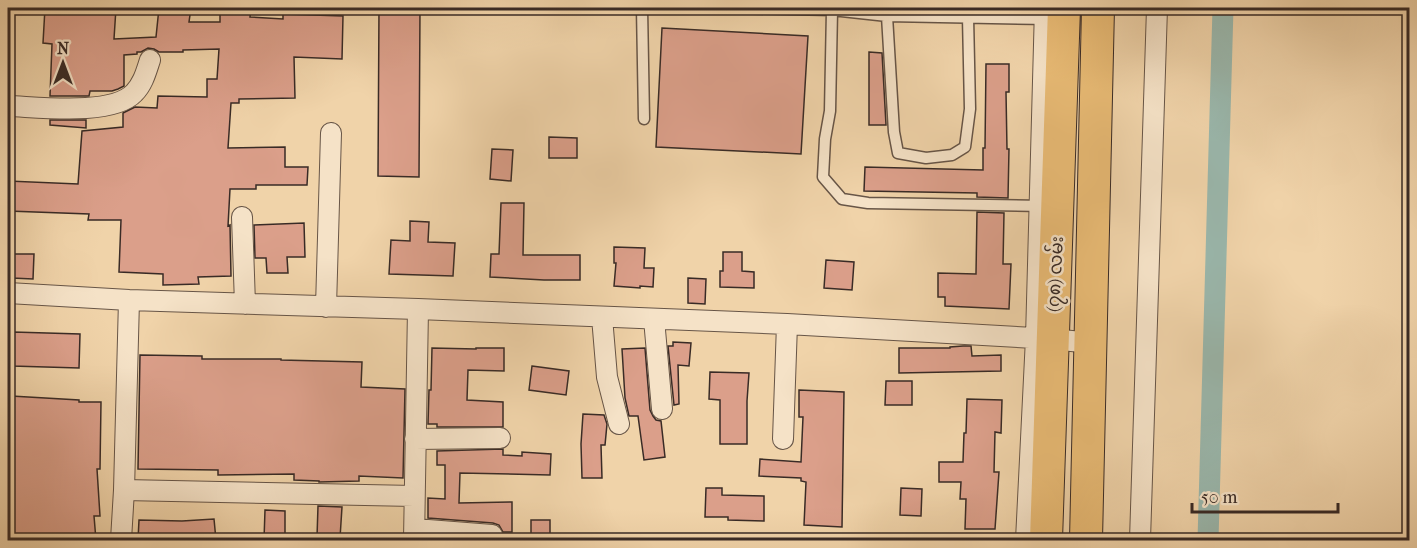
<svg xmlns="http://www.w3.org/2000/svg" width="1417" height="548" font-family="'IM FELL French Canon','Noto Sans Myanmar',serif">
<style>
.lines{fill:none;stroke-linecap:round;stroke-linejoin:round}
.canal{stroke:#9ab7ac;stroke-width:21}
.building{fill:#db9f8a;stroke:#392b26;stroke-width:1.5}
.lane-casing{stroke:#675547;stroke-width:13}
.street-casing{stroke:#675547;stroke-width:22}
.primary-casing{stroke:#392b26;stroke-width:34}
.lane{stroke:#f5e2c7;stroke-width:10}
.street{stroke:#f5e2c7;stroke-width:20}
.primary{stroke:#e8ba74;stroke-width:32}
.labels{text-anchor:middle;stroke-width:5;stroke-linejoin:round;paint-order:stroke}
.street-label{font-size:18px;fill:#392b26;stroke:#f5e2c7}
</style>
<rect width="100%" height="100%" fill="#f0d3a9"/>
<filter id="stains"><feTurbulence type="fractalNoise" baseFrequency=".00333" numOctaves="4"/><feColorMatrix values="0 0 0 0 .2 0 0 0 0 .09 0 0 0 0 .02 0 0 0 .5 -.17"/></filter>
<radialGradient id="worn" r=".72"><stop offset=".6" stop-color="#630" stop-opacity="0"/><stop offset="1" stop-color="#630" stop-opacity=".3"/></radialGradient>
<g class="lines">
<path class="canal" d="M1208,540L1223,8"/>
</g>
<path class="building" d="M45,8H116L114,39L156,37L159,8H191L189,22H220V8H251L250,17L283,19V14L343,16L342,59L294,57L295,98L239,99V103H231L228,148L285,147V167H308L307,185H256V189H230L228,226L230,225L231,276L198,277L199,284L163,285V274L119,272L121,220H88L89,214L8,211V181L78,184L82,131L123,127V113L135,107L157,108L158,96L207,97V79H217L219,49L183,50V52H159L154,49L148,48L141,52H137V54L124,55V86L118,89L112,91H90L89,96H50L52,44L43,43Z
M379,8H420L419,177L378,176Z
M662,28L808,36L801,154L656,147Z
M869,52L882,53L886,125H869Z
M986,64H1009V92H1006L1007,149H1009L1008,198L977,197V193L864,191L865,167L983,170V148H985Z
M50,120H86V128L50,125Z
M549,137L577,138V158H549Z
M492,149L513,150L511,181L490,179Z
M501,203H524L523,255H580V280H544L490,277L491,254H499Z
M977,212L1004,213L1003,264H1011L1009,309L945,306V297H938V273L976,274Z
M410,221L429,222L428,242L455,243L453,276L389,274L391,240L410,241Z
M304,223L305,257H287L288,273H267L266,258H255L254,225Z
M614,247L645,248L644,268H654L653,287L640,286V288L614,286L616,263H614Z
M723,252H742V271L754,272V288L720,287V271H723Z
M12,254H34L33,279L12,278Z
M826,260L854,262L852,290L824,288Z
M688,278L706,279L705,304L688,303Z
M13,332L80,334L79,368L12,366Z
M673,342L691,343L689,366L678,365L679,404L674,405L668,346H673Z
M963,346H971L972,356L1001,355V371L899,373V348H950V347Z
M432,348L476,349V348H504V371L468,370L467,400L503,402V427H437V424H428L429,390H431Z
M645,348L650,410L653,416L656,420L661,421L665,457L644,460L638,416H629L625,398L622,349Z
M140,355L202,356V359H281V360L362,362L361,387L405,389L403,478L359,476V481L319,482V481L294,480V474L218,475V470L138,469Z
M532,366L569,371L566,395L529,390Z
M710,372L749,373L747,401V444H720V400L709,399Z
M886,381H912V405H885Z
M799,390L844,392L842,527L804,525L806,482L801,481V478L759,476L760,459L801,462L803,417H799Z
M11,396L79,400V402H101L100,469H97L100,516H94L96,540H8V482H10L9,436Z
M967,399L1002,400L1001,433L995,432L994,472H999L995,529H965L966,499H960L961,482H939V462H963L964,433H966Z
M583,414L604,415L607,424L605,445H601L602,478H582L581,444Z
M503,449V455L522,456V452L551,454L550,475L460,473L459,503L512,502V532H503L499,525L493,523L428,518V498L445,499V465H437V451Z
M706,488H722V495L764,496V521L728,520V517H705Z
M901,488L922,489L921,516L900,515Z
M318,506L342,507L340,538L317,537Z
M265,510L285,511V540H264Z
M214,519L216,540H138L139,520L182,521Z
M531,520H550V535H531Z"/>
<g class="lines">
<defs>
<path id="lane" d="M642,8L644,119
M732,8L832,10L887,16L1049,19
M832,10L830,111L825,139L823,177L842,199L868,203L1044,206
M887,16L894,132L898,153L926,158L952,155L965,147L970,109L968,17"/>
<path id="street" d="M8,106C39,107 112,116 134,93C143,84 146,72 150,60
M242,217L245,304
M8,293L129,300L418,309L787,324L1052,339L1091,343
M129,300L124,490L414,496
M326,307L331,133
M602,317L607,377L619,424
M654,319L662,409
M415,439L500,438
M783,439L787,324
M415,529L492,535
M121,540L124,490
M414,540L418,309
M1026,540L1036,338L1045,8
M1140,540L1157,8"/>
<path id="primary" d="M1046,540L1064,8
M1086,540L1098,8"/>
</defs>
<use href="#lane" class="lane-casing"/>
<use href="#street" class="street-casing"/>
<use href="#primary" class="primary-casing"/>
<use href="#lane" class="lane"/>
<use href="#street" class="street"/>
<use href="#primary" class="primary"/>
</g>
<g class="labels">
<g class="street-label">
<text transform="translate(1055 274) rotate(-87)" y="6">(၇၈) လမ်း</text>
</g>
</g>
<rect width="1417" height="548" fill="none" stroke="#f0d3a9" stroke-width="30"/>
<rect x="9" y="9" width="1399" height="530" fill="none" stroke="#392b26" stroke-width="3"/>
<rect x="15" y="15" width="1387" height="518" fill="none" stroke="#392b26" stroke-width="1.5"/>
<g transform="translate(63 63)" stroke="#f5e2c7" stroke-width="4.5" paint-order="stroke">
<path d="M0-4.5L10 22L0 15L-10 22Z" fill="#392b26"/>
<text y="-9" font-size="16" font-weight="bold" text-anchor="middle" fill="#392b26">N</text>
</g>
<path d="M1192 503v9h146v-9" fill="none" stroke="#392b26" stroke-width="3"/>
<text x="1201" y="503" font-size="18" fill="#392b26" stroke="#f5e2c7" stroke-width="4.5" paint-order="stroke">50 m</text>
<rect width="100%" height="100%" filter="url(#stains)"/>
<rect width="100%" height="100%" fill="url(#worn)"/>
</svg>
